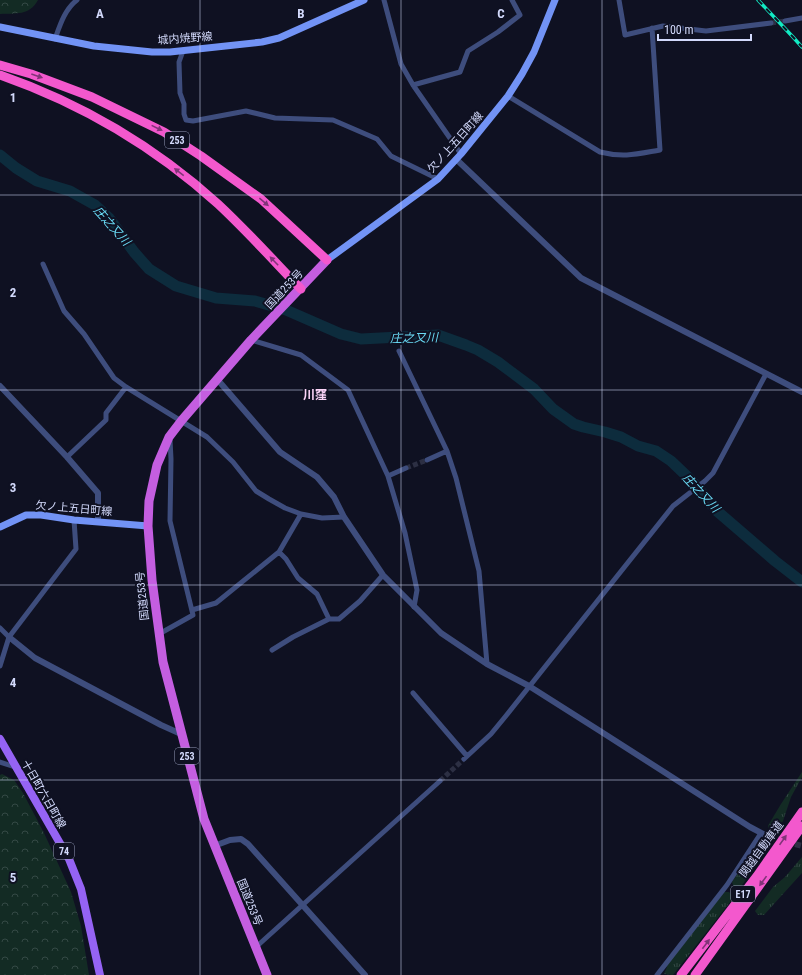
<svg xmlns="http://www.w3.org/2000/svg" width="802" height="975" font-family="'Roboto Condensed','Noto Sans JP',sans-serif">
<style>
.grass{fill:url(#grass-tufts)}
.forest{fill:url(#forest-crowns)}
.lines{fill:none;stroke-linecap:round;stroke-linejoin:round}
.river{stroke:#0d2c3d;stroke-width:11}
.minor-tunnel{stroke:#2c2f43;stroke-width:5;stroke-dasharray:5 2.5;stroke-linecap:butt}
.tertiary-tunnel{stroke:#2c2f43;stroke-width:6;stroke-dasharray:6 3;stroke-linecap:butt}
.minor{stroke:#3e4d7d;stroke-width:5}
.tertiary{stroke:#3e4d7d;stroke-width:6}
.secondary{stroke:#7293f5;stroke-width:7}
.primary{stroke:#9563f4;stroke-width:8}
.trunk{stroke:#c45ee0;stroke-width:9}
.motorway{stroke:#f358cd;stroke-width:9}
.rail-casing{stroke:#11eac3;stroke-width:3.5}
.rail{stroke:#0f1122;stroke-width:2;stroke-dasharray:6;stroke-linecap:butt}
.oneway{fill:#813478}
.grid{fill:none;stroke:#d3dafc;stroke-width:1;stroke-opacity:0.55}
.labels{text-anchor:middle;stroke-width:4;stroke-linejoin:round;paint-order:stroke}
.shield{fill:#0f1122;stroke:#989ebb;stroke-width:1}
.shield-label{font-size:10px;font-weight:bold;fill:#d3dafc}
.street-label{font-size:11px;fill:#d3dafc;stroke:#0f1122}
.water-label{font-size:12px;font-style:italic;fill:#69daf4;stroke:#0f1122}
.neighbourhood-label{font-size:12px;font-weight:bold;fill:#fcd5f9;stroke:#0f1122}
.grid-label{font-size:13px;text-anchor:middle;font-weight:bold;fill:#d3dafc;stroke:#0f1122;stroke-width:4;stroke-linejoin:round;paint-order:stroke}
</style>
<defs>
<pattern id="grass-tufts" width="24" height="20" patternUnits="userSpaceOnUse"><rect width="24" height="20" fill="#132b24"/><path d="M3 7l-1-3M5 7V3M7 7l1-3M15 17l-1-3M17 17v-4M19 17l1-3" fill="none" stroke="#344945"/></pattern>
<pattern id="forest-crowns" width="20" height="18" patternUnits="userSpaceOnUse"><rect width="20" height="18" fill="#132b24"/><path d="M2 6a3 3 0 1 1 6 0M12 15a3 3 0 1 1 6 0" fill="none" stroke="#344945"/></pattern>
</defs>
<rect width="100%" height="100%" fill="#0f1122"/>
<path class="grass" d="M802,772V777L791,797L783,821L774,835L770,833L768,826L769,824L781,804Z
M761,843L770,845L768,849L737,892L734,888L732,882L755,847Z
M802,857V873L764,915H758L755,911L773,887L785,877Z
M724,892H729L734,897L673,975L664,974L667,967L666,966Z"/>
<path class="forest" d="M0,0H38C29,16 16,13 0,14Z
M2,774L14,780L23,793L44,833L71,892L81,926L89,975H0V775Z"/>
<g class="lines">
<path class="river" d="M0,155L16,168L37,181L70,191L95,205L109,218L134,252L149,269L176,286L216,298L255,301L286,310L341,334L361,339L438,335L466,345L478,350L498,362L534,389L553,409L574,424L583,427L605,432L621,437L638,446L656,451L671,461L692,481L717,511L775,561L802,582"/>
<path class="minor-tunnel" d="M771,23L785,21
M406,468L427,460
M440,781L464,759"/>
<path class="tertiary-tunnel" d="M769,837L802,846"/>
<path class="minor" d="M384,0L401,64L413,85L461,154
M619,0L625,35L663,26L706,31L771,23
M785,21L802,18
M55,39C60,25 65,9 77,0
M183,51L179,62L180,93L184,104V114L186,120L193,121L246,111L275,118L333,120L377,139L391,156L438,179
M413,85L460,72L468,51L498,32L520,15L512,0
M508,96L600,152C624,158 637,154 660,150L652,28
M43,264L64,311L84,334L114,378L126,387L207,437L233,462L256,491L269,499L285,508L301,514L322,518L344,517
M251,340L301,355L348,390L388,476L405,533L417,590L414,607
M399,351L447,451L456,478L479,571L487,664
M67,457L106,420V413L126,387
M427,460L447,451
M388,476L406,468
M279,552L286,559L298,578L317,594L329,619H339L360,601L383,575
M192,610L216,603L279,552L301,514
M0,628L9,637
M159,634L193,615L170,521L171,459L170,440
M272,650L293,637L329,619
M0,666L9,637L76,549L74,520
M413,693L467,756
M464,759L491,734L505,717L673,506L705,481L713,473L766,374
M0,762L15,767
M256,947L440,781
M657,975L727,885L761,833"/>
<path class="tertiary" d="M456,159L581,278L802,392
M217,379L280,452L317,477L334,497L344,517L383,575L441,633L487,664L529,686L600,731L750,827L769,837
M0,386L67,457L98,493V522
M9,637L35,658L161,725L181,734
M214,846L230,840L241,839L248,844L365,975"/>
<path class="secondary" d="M0,27L94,46L152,52H170L262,42L279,38L364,0
M327,260L438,179L461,154L508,96L522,74L534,52L555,0
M0,527L26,515H41L74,520L148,526"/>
<path class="primary" d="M0,739L69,859L81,889L100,975"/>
<path class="trunk" d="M267,975L204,819L163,662L152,580L148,526L149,501L157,465L169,437L182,420L251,340L327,260"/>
<path class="motorway" d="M0,65L31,74L92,97L164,132L201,156L261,199L327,260
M0,75C80,103 155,147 218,204C247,231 273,260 301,289
M681,975L757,876L802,812
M695,975L802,826"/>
<defs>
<path id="rail" d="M758,0L793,37L802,47"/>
</defs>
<use href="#rail" class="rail-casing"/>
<use href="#rail" class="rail"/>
</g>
<defs><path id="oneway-solid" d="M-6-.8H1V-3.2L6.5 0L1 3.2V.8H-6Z"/></defs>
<g class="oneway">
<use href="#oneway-solid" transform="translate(37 76) rotate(19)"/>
<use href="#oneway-solid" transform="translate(157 128) rotate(26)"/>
<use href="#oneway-solid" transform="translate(179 172) rotate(-142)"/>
<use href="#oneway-solid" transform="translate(264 202) rotate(40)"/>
<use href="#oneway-solid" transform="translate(274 261) rotate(-134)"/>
<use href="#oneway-solid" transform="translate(783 840) rotate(-55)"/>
<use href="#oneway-solid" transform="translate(763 881) rotate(126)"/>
<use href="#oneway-solid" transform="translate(706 944) rotate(-53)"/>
</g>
<path class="grid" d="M200,0V975M401,0V975M602,0V975M0,195H802M0,390H802M0,585H802M0,780H802"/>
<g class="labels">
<g class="shield">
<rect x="165" y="132" width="24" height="16" rx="3"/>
<rect x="175" y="748" width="24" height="16" rx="3"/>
<rect x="54" y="843" width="20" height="16" rx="3"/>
<rect x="731" y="886" width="24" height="16" rx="3"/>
</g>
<g class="shield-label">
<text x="177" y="144">253</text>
<text x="187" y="760">253</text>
<text x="64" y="855">74</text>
<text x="743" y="898">E17</text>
</g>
<g class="street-label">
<text transform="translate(185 38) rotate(-4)" y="4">城内焼野線</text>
<text transform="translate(455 142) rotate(-48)" y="4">欠ノ上五日町線</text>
<text transform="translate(284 289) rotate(-47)" y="4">国道253号</text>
<text transform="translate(74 508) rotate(5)" y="4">欠ノ上五日町線</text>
<text transform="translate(142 596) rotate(-96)" y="4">国道253号</text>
<text transform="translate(44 794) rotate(60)" y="4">十日町六日町線</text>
<text transform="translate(761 849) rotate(-54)" y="4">関越自動車道</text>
<text transform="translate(250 902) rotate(68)" y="4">国道253号</text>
</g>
<g class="water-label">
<text transform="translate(112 226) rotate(48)" y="4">庄之又川</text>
<text transform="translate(414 338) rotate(-1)" y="4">庄之又川</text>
<text transform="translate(701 493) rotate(47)" y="4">庄之又川</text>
</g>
<g class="neighbourhood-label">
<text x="315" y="399">川窪</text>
</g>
</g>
<g class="grid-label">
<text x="100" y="18">A</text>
<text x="301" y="18">B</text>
<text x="501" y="18">C</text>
<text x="13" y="102">1</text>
<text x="13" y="297">2</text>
<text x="13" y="492">3</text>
<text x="13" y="687">4</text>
<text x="13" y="882">5</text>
</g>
<path d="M658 34v6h93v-6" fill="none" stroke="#d3dafc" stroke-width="2"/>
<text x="664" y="34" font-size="12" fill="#d3dafc" stroke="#0f1122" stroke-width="3" paint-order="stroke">100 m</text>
</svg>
